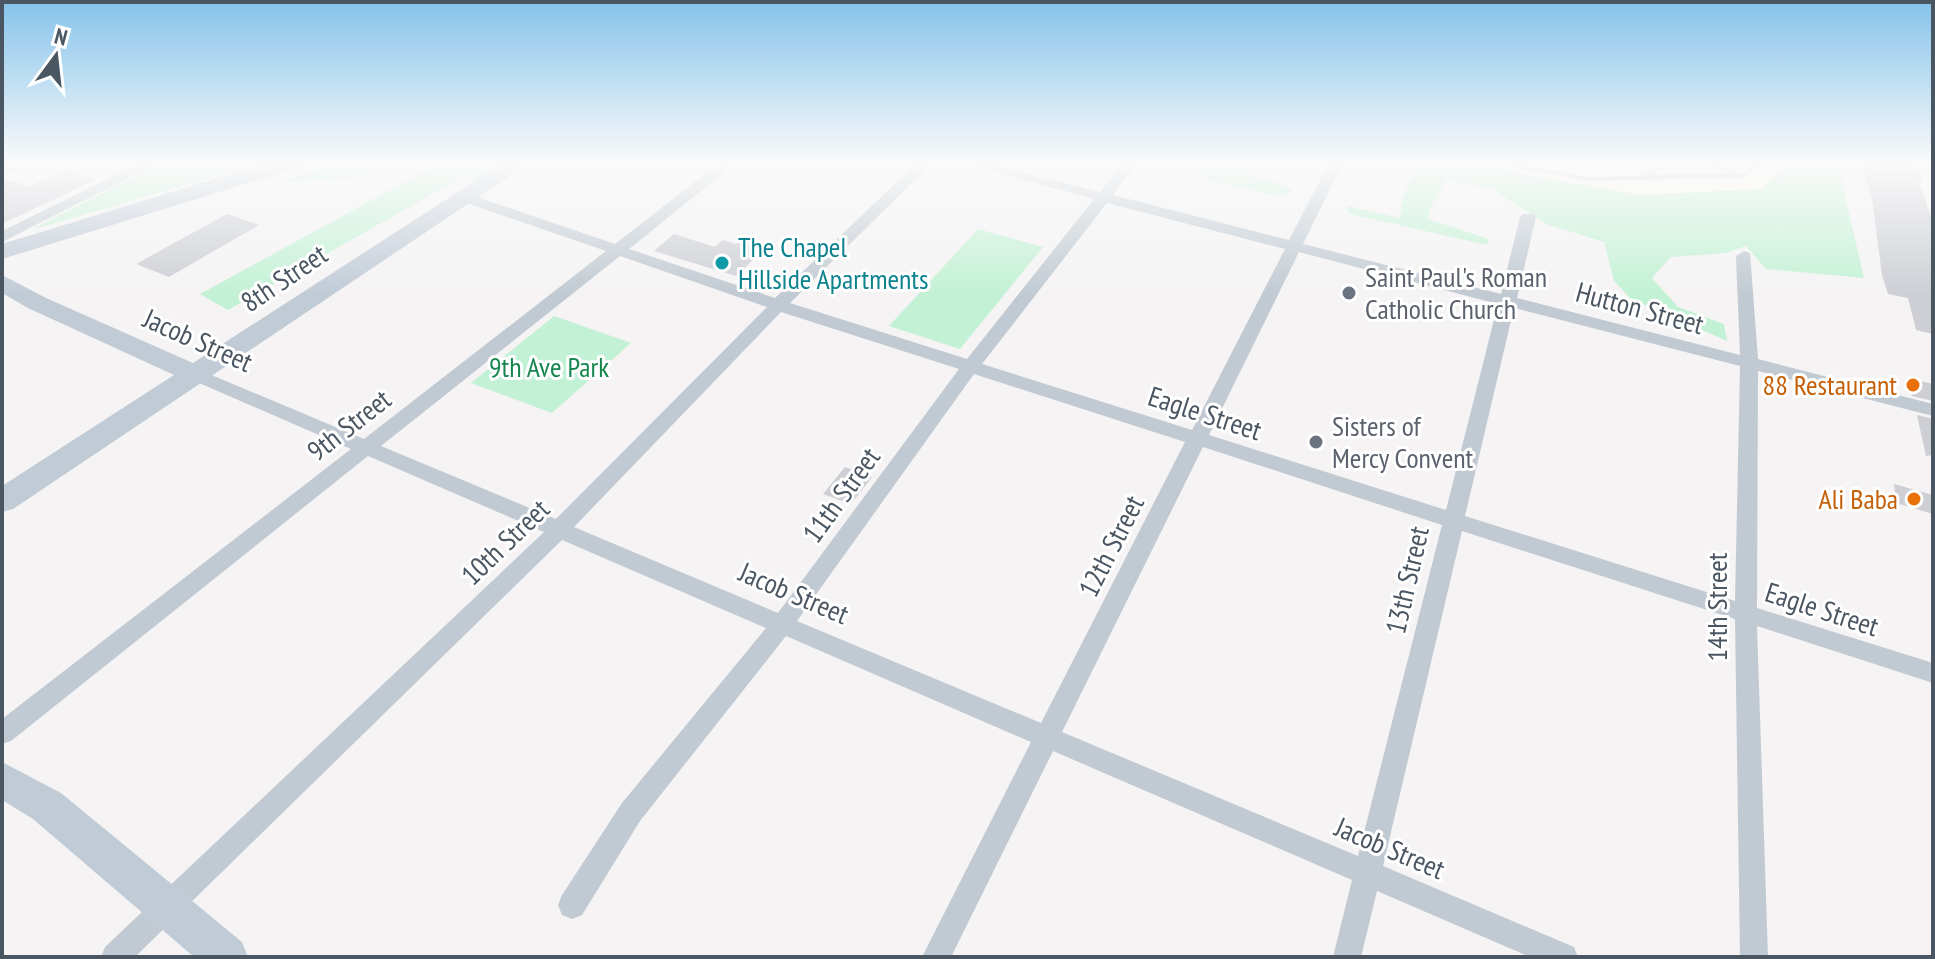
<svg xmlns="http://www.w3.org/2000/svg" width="1935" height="959" font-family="'PT Sans Narrow',sans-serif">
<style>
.commercial{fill:#fdf9ef}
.green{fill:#c3f1d5}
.building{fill:#cdcfd5}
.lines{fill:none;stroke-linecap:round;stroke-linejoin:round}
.lane{fill:#c1cad2;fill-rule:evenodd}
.street{fill:#c1cad2;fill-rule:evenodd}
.secondary{fill:#c1cbd6;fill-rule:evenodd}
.culture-dot{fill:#0f9aa8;stroke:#fff;stroke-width:3}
.worship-dot{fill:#6b7280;stroke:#fff;stroke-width:3}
.food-dot{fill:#e8710a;stroke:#fff;stroke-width:3}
.labels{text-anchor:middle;stroke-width:6;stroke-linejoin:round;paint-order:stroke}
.culture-label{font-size:28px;fill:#0d838f;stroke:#fff;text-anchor:start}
.worship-label{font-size:28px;fill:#5b616d;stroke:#fff;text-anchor:start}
.street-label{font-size:28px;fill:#4a5661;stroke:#fff}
.park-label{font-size:28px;fill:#17864f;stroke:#fff}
.food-label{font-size:28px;fill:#c56008;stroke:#fff;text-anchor:end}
</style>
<rect width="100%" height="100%" fill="#f5f3f3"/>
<path class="commercial" d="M1477,161H1787L1786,167L1761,189L1639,195L1518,173Z"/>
<path class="green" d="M164,161H267L31,230Z
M345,161H505L474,181L462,177L228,310L200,294L434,166L427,162L345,179L278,182Z
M1195,161H1254L1250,175L1281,184L1293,191L1282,197L1203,179Z
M1379,161H1477L1518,173L1639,195L1761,189L1786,167L1787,161H1837L1864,278L1766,269L1746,246L1726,253L1671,257L1652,278L1678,307L1724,324L1727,341L1631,299L1614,281L1604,242L1546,224L1492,189L1447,179L1430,208L1428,219L1489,239L1487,245L1350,214L1346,209L1349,206L1400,218L1403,196L1414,173Z
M978,229L1043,247L960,349L889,326Z
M554,316L631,343L552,413L471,383Z"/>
<path class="building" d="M1861,161H1916L1922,184L1919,183L1933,222V334L1916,330L1908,298L1888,294L1882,275L1872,199Z
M66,169L95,180L2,224V179L30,186Z
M227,214L259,225L169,277L136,264Z
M674,234L715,247L723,240L736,244L744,236L770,244L736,276L654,251Z
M1908,378L1933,384V401L1912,396Z
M1917,415L1933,419V455L1926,456Z
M845,467L872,477L851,504L823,494Z
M1894,484L1933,495V514L1896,503Z"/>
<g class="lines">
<path class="lane" d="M23,161H32L2,176V171Z
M1485,161H1501L1589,177L1647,175L1654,161H1662L1655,175L1732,173L1692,161H1704L1735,169L1736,171L1732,173H1743L1759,161H1767L1745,177L1589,181L1488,163Z"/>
<path class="street" d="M144,161H162L2,242V231Z
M722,161H738L629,249L775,298L919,161H934L790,303L967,359L1094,199L955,161H979L1100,192L1124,161H1139L1113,195L1289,240L1330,161H1344L1303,244L1501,294L1520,217L1523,214H1533L1536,217L1517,298L1740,355L1736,256L1744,251L1750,253L1758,359L1933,404V416L1758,371L1757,608L1933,663V683L1757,626L1768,957H1740L1735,619L1462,531L1383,866L1574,947L1578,957H1530L1377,891L1361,957H1333L1352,880L1053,751L951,957H922L1031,742L786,636L640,821L582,915L572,919L562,915L558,905L562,895L622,803L766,628L562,540L135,957H101L105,947L544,532L368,456L11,741L2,744V719L351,449L190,379L187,375L190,371H202L364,439L606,251L458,200V194H468L615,244ZM1107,203L1285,249L1192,430L982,364ZM1299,252L1498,304L1446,510L1209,435ZM620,256L767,307L556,519L381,446ZM1514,308L1740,366L1735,601L1465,516ZM781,312L959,369L778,613L574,527ZM974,374L1185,442L1041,723L797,621ZM1203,447L1442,525L1358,856L1062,732Z"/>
<path class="secondary" d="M273,161H307L304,166L2,259V244Z
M506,161H532L13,509L2,512V486L174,375L28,308L2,293V275L46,298L193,363Z
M2,762L61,793L242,942L248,957H194L33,819L2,800Z"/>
</g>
<linearGradient id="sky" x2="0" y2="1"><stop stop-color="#85c3ea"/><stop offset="0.55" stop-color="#fafafa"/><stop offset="1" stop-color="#fafafa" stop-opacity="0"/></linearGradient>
<rect width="1935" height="295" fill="url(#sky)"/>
<circle class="culture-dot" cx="722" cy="263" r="8"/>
<g class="worship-dot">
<circle cx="1349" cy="293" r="8"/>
<circle cx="1316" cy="442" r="8"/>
</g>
<g class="food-dot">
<circle cx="1913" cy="385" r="8"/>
<circle cx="1914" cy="499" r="8"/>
</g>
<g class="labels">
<g class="culture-label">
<text x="738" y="257">The Chapel<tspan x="738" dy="32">Hillside Apartments</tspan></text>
</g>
<g class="worship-label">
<text x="1365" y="287">Saint Paul's Roman<tspan x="1365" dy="32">Catholic Church</tspan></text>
<text x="1332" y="436">Sisters of<tspan x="1332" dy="32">Mercy Convent</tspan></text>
</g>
<g class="street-label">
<text transform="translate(284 278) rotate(-34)" y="10">8th Street</text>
<text transform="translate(1640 308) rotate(15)" y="10">Hutton Street</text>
<text transform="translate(198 340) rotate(24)" y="10">Jacob Street</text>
<text transform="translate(1205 413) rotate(18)" y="10">Eagle Street</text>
<text transform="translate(349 425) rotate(-38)" y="10">9th Street</text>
<text transform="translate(841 495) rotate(-54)" y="10">11th Street</text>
<text transform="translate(505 542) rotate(-44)" y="10">10th Street</text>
<text transform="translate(1111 546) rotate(-63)" y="10">12th Street</text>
<text transform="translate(1407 580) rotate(-77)" y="10">13th Street</text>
<text transform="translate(794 593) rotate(23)" y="10">Jacob Street</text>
<text transform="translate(1717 607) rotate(-90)" y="10">14th Street</text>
<text transform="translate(1822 609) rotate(18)" y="10">Eagle Street</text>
<text transform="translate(1390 848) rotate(23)" y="10">Jacob Street</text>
</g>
<g class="park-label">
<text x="549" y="377">9th Ave Park</text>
</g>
<g class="food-label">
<text x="1897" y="395">88 Restaurant</text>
<text x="1898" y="509">Ali Baba</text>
</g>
</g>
<rect width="1935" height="959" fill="none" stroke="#4a5661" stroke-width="8"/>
<g transform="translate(56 56) rotate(15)" stroke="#ffffff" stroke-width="6" paint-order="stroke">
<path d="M0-6L14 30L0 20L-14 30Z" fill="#4a5661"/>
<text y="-12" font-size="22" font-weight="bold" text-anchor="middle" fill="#4a5661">N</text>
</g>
</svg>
